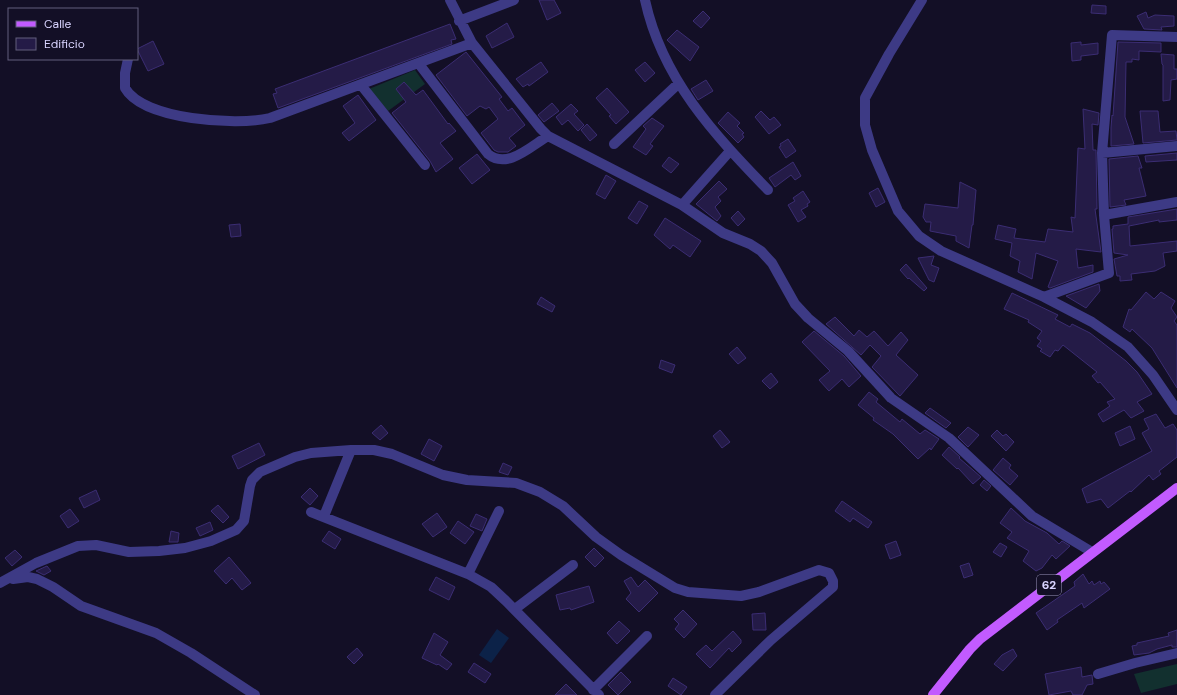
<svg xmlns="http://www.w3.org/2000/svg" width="1177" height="695" font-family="'DM Sans',sans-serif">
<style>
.green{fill:#12302f}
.water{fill:#0c2248}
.building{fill:#241b47;stroke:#3b2d73}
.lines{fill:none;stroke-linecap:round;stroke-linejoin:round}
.minor{stroke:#3d3a85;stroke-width:10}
.major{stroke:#c25bff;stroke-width:10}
.labels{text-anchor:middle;stroke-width:3.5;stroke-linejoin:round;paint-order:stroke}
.shield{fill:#130f26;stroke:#9e99be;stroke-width:1}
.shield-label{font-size:12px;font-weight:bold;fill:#d9d4ff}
</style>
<rect width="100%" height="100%" fill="#130f26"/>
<path class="green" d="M415,70L425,84L388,111L369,89Z
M1177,664V684L1141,693L1134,674Z"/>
<path class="water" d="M497,629L509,638L491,663L479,655Z"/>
<path class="building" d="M539,0H554L561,13L547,20Z
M1092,5L1106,6V14L1091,13Z
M703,11L710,18L701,28L693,21Z
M1146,12L1148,18L1155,15L1174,16V26L1161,27L1162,30L1144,29L1137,16Z
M507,23L514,37L492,48L486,36Z
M450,24L456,39L451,40L452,44L278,108L273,94L277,93L275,89Z
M677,30L699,47L690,61L667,40Z
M153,41L164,64L148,71L137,49Z
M1081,42V45L1098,43V54L1081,56V60L1072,61L1071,43Z
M1118,42L1161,43V52L1139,51V60L1132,59V62H1126L1125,117L1134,144L1111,146V128L1112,115L1113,116Z
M466,52L502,97L499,99L508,111L512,108L525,125L509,138L516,146L508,152H498L494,150L481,133L498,119L489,107L486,109L480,106L467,116L436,75Z
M1161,54L1174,55V69H1177V79L1171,80L1170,100L1163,101V65L1162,64Z
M541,62L548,72L529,86L528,84L523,87L516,79Z
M645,62L655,73L645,82L635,70Z
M706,80L713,91L698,100L691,89Z
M404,82L416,95L423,90L448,124L449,123L456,131L440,143L453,159L436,172L430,161L392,113L406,102L396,89Z
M607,88L629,112L616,124L609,116L611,115L596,98Z
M358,95L376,120L349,141L342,133L355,123L343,106Z
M552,103L559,111L544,122L538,115Z
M571,104L578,111L574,114L584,125L578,131L568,120L562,125L556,117Z
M1083,109L1099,113L1098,125L1092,124L1093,150H1096L1097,209H1095L1101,252L1076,249L1078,268L1093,265V272L1050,288L1048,287L1058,261L1036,253L1032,279L1018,272L1020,261L1010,256L1012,243L995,239L998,225L1016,229L1014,238L1045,242L1048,229L1073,232L1071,217L1075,218L1078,148L1085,149Z
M761,111L770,120L774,117L781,125L769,134L755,117Z
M1140,111H1158L1160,132L1176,131L1177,140L1143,143Z
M728,112L740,123L737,126L744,133L742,134L744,137L738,143L718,123Z
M652,118L664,126L650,144L653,146L646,155L633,147L646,129L643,126Z
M587,124L597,135L590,141L581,130Z
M788,139L796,151L786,158L779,147L781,146L780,144Z
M1177,153V160L1146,162L1145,156Z
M477,154L490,170L472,184L459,168Z
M1138,156L1142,168H1139L1146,196L1124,200L1126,205L1110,207L1109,159Z
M669,157L679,164L671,173L662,166Z
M793,162L801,176L795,180L791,175L775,187L769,178Z
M606,175L616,181L605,199L596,194Z
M719,181L727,189L718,197L721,201L715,207L721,216L717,221L696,204Z
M960,182L976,190L973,225H972L969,248L956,241V236L930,231L931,222H926L923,217L925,204L958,208Z
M878,188L885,202L876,207L869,193Z
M803,191L810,202L807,204L808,206L801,210L806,217L798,222L788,205L795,201L793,198Z
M639,201L648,206L637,224L628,218Z
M1177,209V220L1159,222V220L1129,226L1130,246L1177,241V251L1163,253L1165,266L1155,271L1131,274L1132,280L1120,281V276H1117L1114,259L1128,255L1114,253L1112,229H1113V226L1128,224V217Z
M738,211L745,219L738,226L731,218Z
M665,218L701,241L690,257L673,245L670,249L654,235Z
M240,224L241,236L231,237L229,225Z
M934,256L931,265L939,268L934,282L929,280L918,258Z
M906,264L927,288L924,291L909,278L908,279L900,270Z
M1099,284L1100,291L1086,308L1066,296Z
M1146,292L1154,299L1161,292L1175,301L1171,308L1177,317L1174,321L1177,325V388L1152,348L1132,329L1130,332L1123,327L1129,309L1131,310Z
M1012,293L1058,315L1055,319L1070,327L1072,324L1090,333L1126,361L1137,372L1152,394L1137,402L1144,411L1131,418L1124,410L1103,422L1098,414L1110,406L1107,402L1115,399L1100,382L1098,383L1092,376L1097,372L1063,345L1058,351L1055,350L1050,357L1040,351L1042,349L1037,346L1041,341L1037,338L1042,331L1028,322L1029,320L1004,309Z
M541,297L555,306L552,312L537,304Z
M835,317L854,336L859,330L867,337L874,331L888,346L901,332L908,340L896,355L918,375L900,396L872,367L881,356L870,345L861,355L826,324Z
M814,331L844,356L861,376L849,387L842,379L829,391L819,380L830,371L802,342Z
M737,347L746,358L738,364L729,354Z
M661,360L675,365L672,373L659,368Z
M771,373L778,382L770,389L762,381Z
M869,392L878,399L876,402L900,422L902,419L920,434L925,430L939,439L931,450L930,448L918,459L893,434L873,420L874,418L858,405Z
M930,408L951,423L946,428L925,413Z
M1156,414L1165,428L1173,424L1177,430V457L1159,471L1161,474L1153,480L1149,475L1131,492L1130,491L1108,508L1101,499L1087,503L1082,489L1152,451L1142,433L1149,429L1144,419Z
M381,425L388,433L380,440L372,433Z
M1130,426L1135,439L1120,446L1115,433Z
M968,427L979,435L968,447L958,437Z
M720,430L730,442L722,448L713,436Z
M997,430L1003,436L1006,434L1014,442L1006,451L991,436Z
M429,439L442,446L434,461L421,454Z
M259,443L265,455L238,469L232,456Z
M949,447L960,457L959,458L981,477L973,484L958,468L957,469L942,455Z
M1003,458L1011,465L1009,468L1018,476L1010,485L993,470Z
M503,463L512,467L508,475L499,472Z
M984,480L991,486L987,491L980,485Z
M310,488L318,496L310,505L301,497Z
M96,490L100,500L84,508L79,498Z
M842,501L872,522L868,528L853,518L850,522L835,511Z
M218,505L229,517L223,523L211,511Z
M1011,508L1025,521L1047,533L1059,544L1062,541L1070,546L1056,559L1052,555L1042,568L1036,571L1023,561L1029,551L1007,538L1012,532L1000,523Z
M70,509L79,521L68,528L60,516Z
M437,513L447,527L433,537L422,524Z
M476,514L487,519L482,531L470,526Z
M458,521L474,532L465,544L450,533Z
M210,522L213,530L200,536L196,528Z
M171,531L179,533L178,542H169Z
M329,531L341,539L335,549L322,541Z
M896,541L901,555L890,559L885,545Z
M1000,543L1007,547L1001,557L993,552Z
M594,548L604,558L595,567L585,557Z
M15,550L22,557L12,566L5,558Z
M229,557L251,583L242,590L232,578L226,584L214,571Z
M969,563L973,575L964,578L960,566Z
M47,566L51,571L44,575L36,571Z
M1083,574L1089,584L1092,581L1094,585L1100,581L1101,584L1104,582L1110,589L1084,608L1082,603L1057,620L1058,622L1047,630L1036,613L1075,586L1074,582Z
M436,577L455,587L449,600L429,590Z
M631,577L638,587L645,580L658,593L639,612L626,599L631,593L624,581Z
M589,586L594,602L571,610L570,608L560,610L556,595Z
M683,610L697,624L684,638L675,629L679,624L674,619Z
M765,613L766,630H753L752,614Z
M619,621L630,631L617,644L607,633Z
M1177,630V647H1172V645L1157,649L1149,653L1134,655L1132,646L1137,645V643L1169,636L1168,633Z
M733,631L741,640V643L732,652L729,648L710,668L696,654L706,645L712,651Z
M434,633L448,642L440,655L452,664L447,670L438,664L437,665L422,658Z
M357,648L363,655L354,664L347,657Z
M1013,649L1017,656L1003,671L994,664L1002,655Z
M474,663L491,674L485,683L468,672Z
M1081,667L1082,677L1092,675L1093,684L1087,685L1082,695H1073L1071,691L1049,695L1045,674Z
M621,672L631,682L618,695L608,685Z
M673,678L687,687L681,695L668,686Z
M566,684L577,695H555Z"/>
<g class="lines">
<path class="minor" d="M450,0L472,43L541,129L548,136L682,205L723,233L750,244L761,251L772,263L795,304L808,318L848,351L891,398L949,438L1032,516L1092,552
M645,0C662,79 714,134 768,190
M922,0L889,54L865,98V125L872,150L898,211L919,236L941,251L1044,297L1092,322L1128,347L1153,375L1177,410
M459,21L514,0
M128,59L125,73V88C143,120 237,126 270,118L472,43
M419,64L488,154C507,170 531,146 548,136
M361,85L425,165
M614,144L679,83
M1102,153L1177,146
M682,205L730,151
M1104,215L1177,202
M1044,297L1109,273L1104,215L1102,153L1112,35L1177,37
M311,512L468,574L491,587L506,601L599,695
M324,516L351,450
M468,574L499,511
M13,579L28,577L37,579L53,587L81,606L156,633L191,653L255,695
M0,583L36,563L78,546L96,545L129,552L159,551L185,548L211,541L236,530L244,521L250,486L252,480L260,472L295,457L311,453L351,450H374L392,454L443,475L467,480L516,483L540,492L563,506L596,537L621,555L675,588L688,592L741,596L759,592L819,570L829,573L833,581V587L771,640L715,695
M515,609L573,565
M1098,674L1135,663L1177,653
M593,690L647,636"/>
<path class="major" d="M933,695L970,649L980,639L1177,488"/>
</g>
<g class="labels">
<rect class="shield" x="1037" y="575" width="24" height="20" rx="3"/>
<g class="shield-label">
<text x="1049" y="589">62</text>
</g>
</g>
<rect x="8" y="8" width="130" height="52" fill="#130f26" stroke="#625e7d"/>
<rect x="16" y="21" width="20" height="6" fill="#c25bff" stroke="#625e7d"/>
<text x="44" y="28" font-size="12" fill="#d9d4ff">Calle</text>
<rect x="16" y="38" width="20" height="12" fill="#241b47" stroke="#625e7d"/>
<text x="44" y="48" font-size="12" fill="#d9d4ff">Edificio</text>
</svg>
